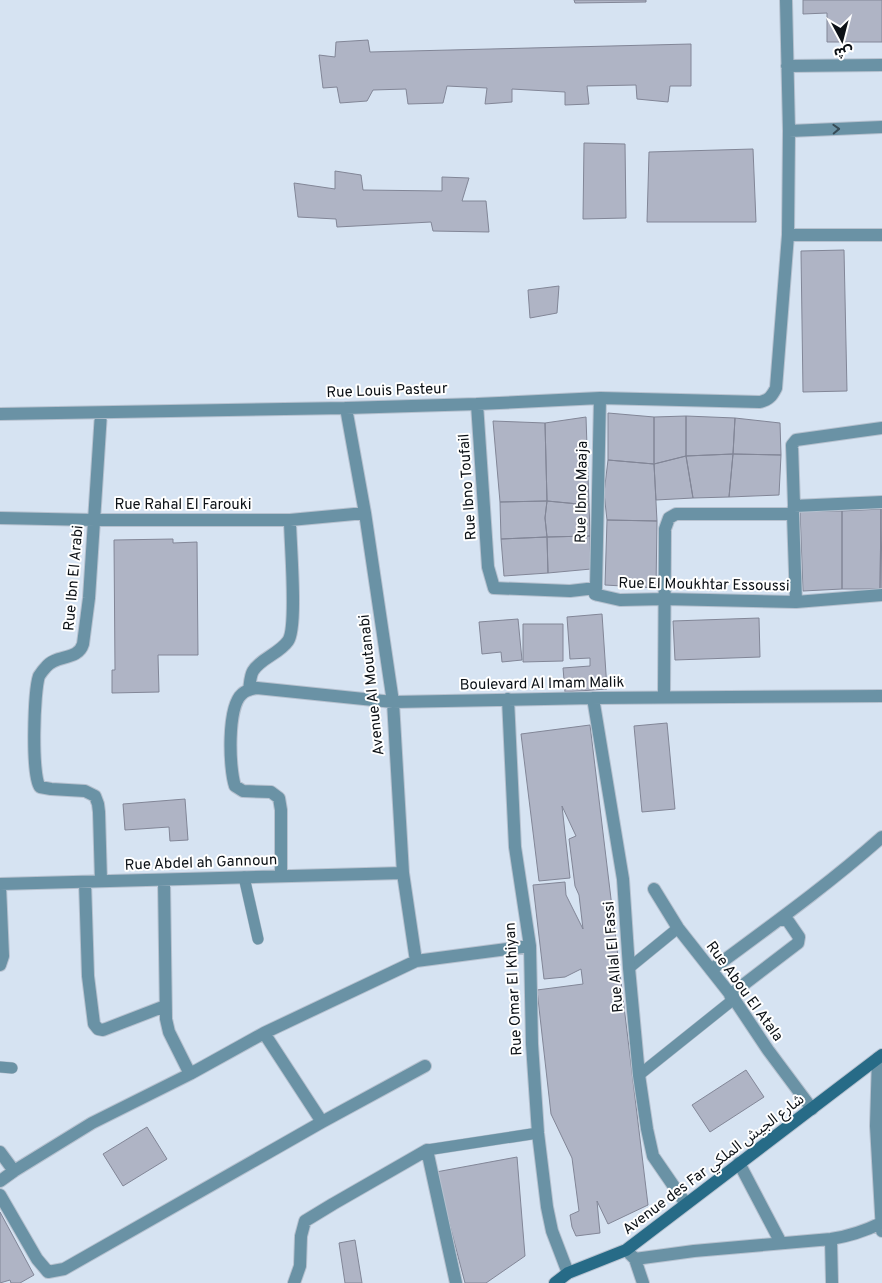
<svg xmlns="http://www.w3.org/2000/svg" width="882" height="1283" font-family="Overpass,'Noto Sans Arabic',sans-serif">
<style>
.building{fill:#afb4c5;stroke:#828697}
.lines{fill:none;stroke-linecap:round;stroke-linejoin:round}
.lane-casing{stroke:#b6c1cf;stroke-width:12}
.street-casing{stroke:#b6c1cf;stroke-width:14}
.secondary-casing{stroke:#b6c1cf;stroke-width:14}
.lane{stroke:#6a92a5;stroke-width:11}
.street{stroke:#6a92a5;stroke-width:12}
.secondary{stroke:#276b87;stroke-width:12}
.oneway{stroke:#364b56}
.labels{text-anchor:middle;stroke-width:4;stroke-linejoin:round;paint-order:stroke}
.street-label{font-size:15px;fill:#0c1116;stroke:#fff}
</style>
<rect width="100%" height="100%" fill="#d6e3f2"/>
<path class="building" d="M574,0H646V2L575,3Z
M803,0H882V42H827V13L803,14Z
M368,40L370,52L691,44V86H670L668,102L637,99L636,85L587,86L589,104L565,105V92L512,89V102L485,104L487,88L447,86L443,103L408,104L406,89L373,90L367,101L340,103L337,87L323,88L319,55L335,57L336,42Z
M584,143L625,144L626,218L583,219Z
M753,149L756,222H647L649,152Z
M335,171L361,175L363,190L442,191V177L469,178L462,201H486L489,232L433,231L431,222L337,227L336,219L298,217L294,183L335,189Z
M844,250L847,391L803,392L801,251Z
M559,286L557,313L530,318L528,290Z
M608,413L654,417V464L608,460Z
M686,416V456L654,464V417Z
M686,416L735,418L733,454L686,456Z
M586,417L589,505L547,501L545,423Z
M735,418L780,423L781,455L733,454Z
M493,421L545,423L547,501L500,502Z
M733,454L729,497L693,498L686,456Z
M733,454L781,455L779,495L729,497Z
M686,456L693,498L656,500L654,464Z
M608,460L654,464L657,521L607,520L604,493Z
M547,501L589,505L590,536L547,537L545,518Z
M547,501L545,518L547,537L501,539L500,502Z
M881,509L882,589H880Z
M881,509L880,589H842V511Z
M800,511H842V589L803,591Z
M607,520L657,521L656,588L605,585Z
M590,536L591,569L548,573L547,537Z
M547,537L548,573L504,576L501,539Z
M173,539V543L197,542L198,655H158L159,692L112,693V670H115L114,540Z
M602,614L607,689L565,692L563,668L590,666V658L570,659L567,617Z
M759,618L760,657L675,660L673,621Z
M518,619L522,660L502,662L501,652L482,654L479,622Z
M523,624H563V661L523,662Z
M667,723L675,809L642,812L634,726Z
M590,725L648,1205L608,1224L597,1201L600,1233L576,1236L572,1227L570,1215L579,1211L572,1158L551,1114L537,990L583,984L581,969L565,977L544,979L533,885L565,882L566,895L583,929L579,895L575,886L569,839L576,836L562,806L570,878L539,881L521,734Z
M185,799L188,840L170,841L169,827L125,830L123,804Z
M746,1070L764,1097L710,1132L692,1105Z
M147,1127L167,1159L123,1186L103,1154Z
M517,1157L525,1256L486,1283H465L436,1172Z
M0,1212L34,1275L20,1283H11L10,1280L0,1283Z
M355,1240L362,1283H345L339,1243Z"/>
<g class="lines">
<defs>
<path id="lane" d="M244,877L258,939
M629,968L678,928
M0,1067L12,1068
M639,1075L734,999
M427,1150L538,1133"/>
<path id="street" d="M787,66L882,65
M789,131L882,127
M788,235H882
M477,404L488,567L494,588L570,591L596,588L595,594L598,595L620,600L664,599L796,602L882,595
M346,408L365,513L393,702L403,873L416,961
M0,414L346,408L477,404L600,398L760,402C769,400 772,396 776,388L788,235L789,131L786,0
M794,506L792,445L796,440L882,428
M793,512L794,506L882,502
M0,518L94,520H290L365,513
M596,588L600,398
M249,690C250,684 250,676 253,671C261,658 279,654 288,641C298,627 290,542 290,520
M664,697L665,529L669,518L676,514H793L796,602
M593,698L623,879L629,968L639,1075L647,1129L653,1156L686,1204
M508,699L515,847L530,946L532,1044L538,1133L547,1207L552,1231L568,1273
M281,876V810L279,798L271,792L243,791L235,786C229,768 227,707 242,694C246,690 252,689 257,688L393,702L593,698L882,696
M164,880L166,1019L169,1032L190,1074
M101,881L99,812L98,804L95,796L85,791L51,789L40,787C31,775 34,691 39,676C41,673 43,670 46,667C56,654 78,661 83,644L89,598L101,413
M85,882L88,976L94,1024L98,1029L103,1030L165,1006
M0,884L403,873
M0,886L3,956L0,965
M654,889L678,928L734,999L768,1050L812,1109
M711,970C769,927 828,885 882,837
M730,995L798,943L799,937L788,921L781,919
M264,1033L322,1122
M878,1058L876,1126L882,1231
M0,1152L14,1171
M739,1163L781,1243
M0,1181L14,1171L92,1123L190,1074L264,1033L416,961L530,946
M0,1195L37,1259L48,1272L64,1269L322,1122L425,1066
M831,1239L832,1283
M630,1254L635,1259L643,1283
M635,1259L694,1251L831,1239C849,1236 865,1231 881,1223
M294,1283L300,1266L301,1236L305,1221L333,1204L427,1150L456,1283"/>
<path id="secondary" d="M555,1283L568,1273L626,1250L882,1055"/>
</defs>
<use href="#lane" class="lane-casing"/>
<use href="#street" class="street-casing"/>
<use href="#secondary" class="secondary-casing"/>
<use href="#lane" class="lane"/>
<use href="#street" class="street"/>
<use href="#secondary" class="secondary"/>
</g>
<defs><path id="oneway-chevron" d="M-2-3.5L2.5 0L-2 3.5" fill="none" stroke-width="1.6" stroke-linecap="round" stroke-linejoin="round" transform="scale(1.25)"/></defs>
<use class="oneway" href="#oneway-chevron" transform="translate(836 129) rotate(-2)"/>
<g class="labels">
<g class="street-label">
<text transform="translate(387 390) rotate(-2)" y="5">Rue Louis Pasteur</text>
<text transform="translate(467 487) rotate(-94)" y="5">Rue Ibno Toufail</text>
<text transform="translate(581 492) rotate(-89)" y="5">Rue Ibno Maaja</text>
<text x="183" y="509">Rue Rahal El Farouki</text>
<text transform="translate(73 578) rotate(-85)" y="5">Rue Ibn El Arabi</text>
<text transform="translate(704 584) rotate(1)" y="5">Rue El Moukhtar Essoussi</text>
<text transform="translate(542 683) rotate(-1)" y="5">Boulevard Al Imam Malik</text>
<text transform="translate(371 685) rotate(-96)" y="5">Avenue Al Moutanabi</text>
<text transform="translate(201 862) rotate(-2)" y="5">Rue Abdel ah Gannoun</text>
<text transform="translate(613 957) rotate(-95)" y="5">Rue Allal El Fassi</text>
<text transform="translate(513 989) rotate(-93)" y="5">Rue Omar El Khiyan</text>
<text transform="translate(745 991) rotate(54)" y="5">Rue Abou El Atala</text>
<text transform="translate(713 1164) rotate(-37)" y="5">Avenue des Far شارع الجيش الملكي</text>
</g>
</g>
<g transform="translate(842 40) rotate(173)" stroke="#ffffff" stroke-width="4" paint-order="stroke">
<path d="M0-4L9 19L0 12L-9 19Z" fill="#0c1116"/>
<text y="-8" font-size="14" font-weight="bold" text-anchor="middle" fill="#0c1116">ش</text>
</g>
</svg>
